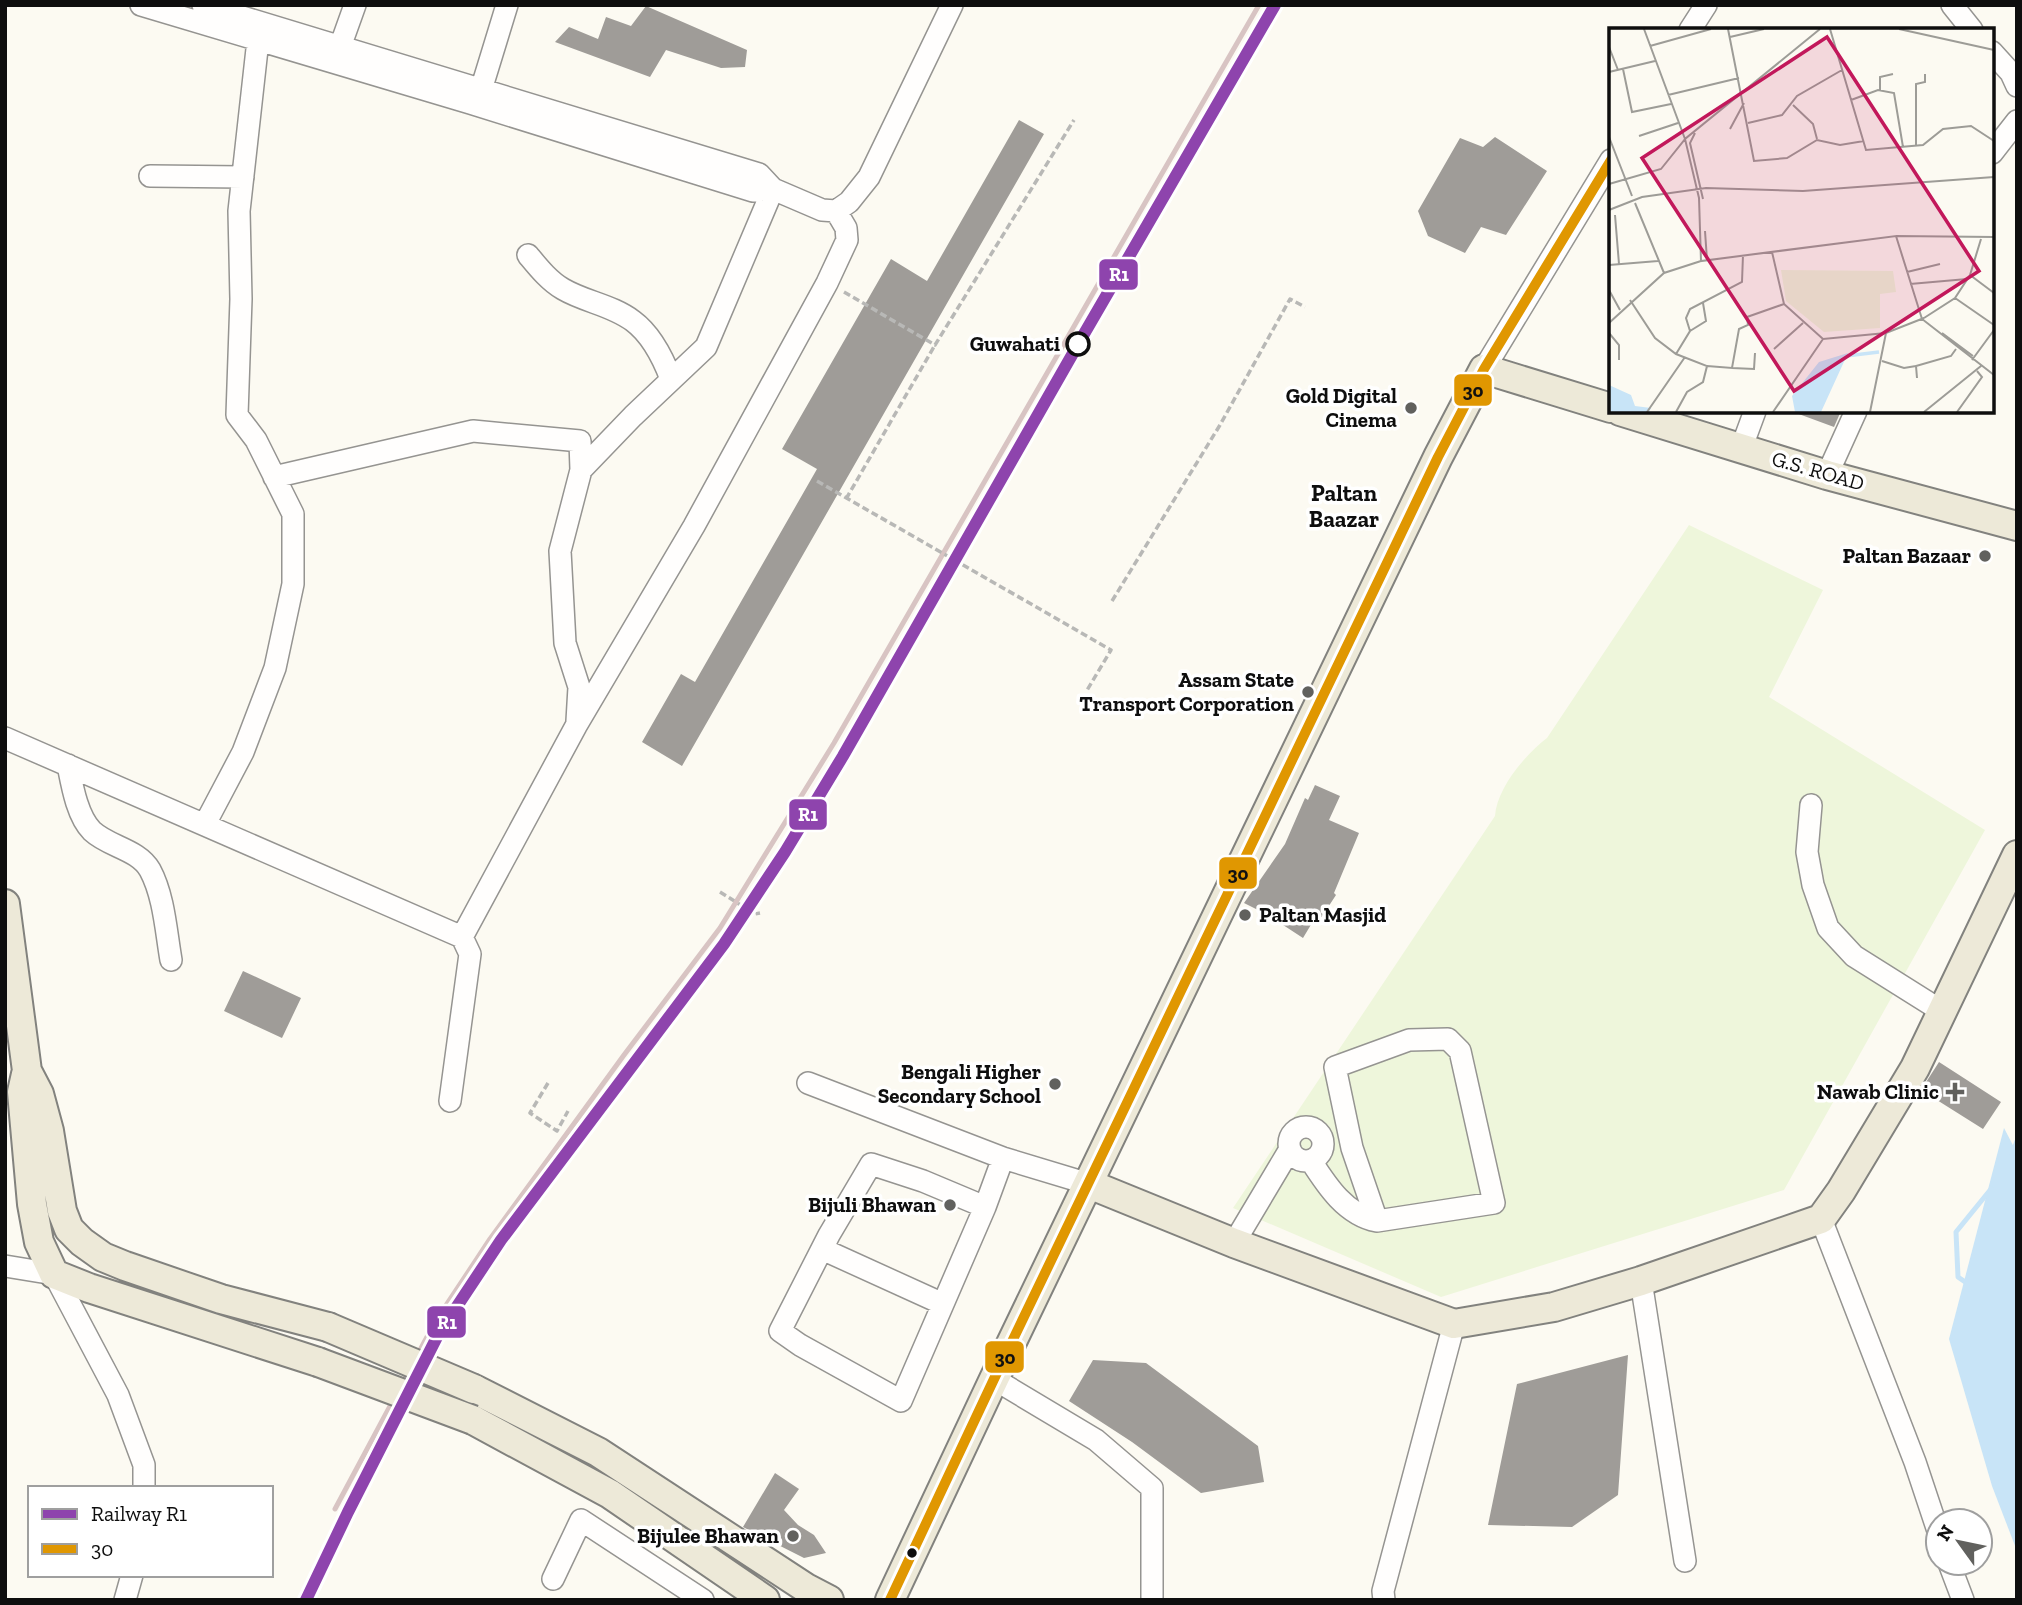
<svg xmlns="http://www.w3.org/2000/svg" width="2022" height="1605" font-family="'Zilla Slab',serif">
<style>
.pitch{fill:#eef6db}
.water{fill:#c8e4f7}
.lines{fill:none;stroke-linecap:round;stroke-linejoin:round}
.stream{stroke:#c8e4f7;stroke-width:5}
.building{fill:#9f9c98}
.minor-casing{stroke:#959491;stroke-width:24}
.major-casing{stroke:#82827e;stroke-width:32}
.path{stroke:#b8b8b6;stroke-width:3.5;stroke-dasharray:7 3.5;stroke-linecap:butt}
.minor{stroke:#fffefd;stroke-width:21}
.major{stroke:#ede9d8;stroke-width:28}
.rail{stroke:#d8c4c3;stroke-width:5}
.major-bridge-casing{stroke:#82827e;stroke-width:32;stroke-linecap:butt}
.path-bridge{stroke:#b8b8b6;stroke-width:3.5;stroke-dasharray:7 3.5;stroke-linecap:butt}
.major-bridge{stroke:#ede9d8;stroke-width:28}
.bus-1-casing{stroke:#fff;stroke-width:16}
.bus-1{stroke:#e09701;stroke-width:10}
.rail-1-casing{stroke:#fff;stroke-width:18}
.rail-1{stroke:#8e44ad;stroke-width:12}
.stop-dot{fill:#fff;stroke:#0e0e0e;stroke-width:3.5}
.poi-dot{fill:#61615e;stroke:#fff;stroke-width:2.5}
.bus-dot{fill:#0e0e0e;stroke:#fff;stroke-width:2.5}
.labels{text-anchor:middle;stroke-width:7;stroke-linejoin:round;paint-order:stroke}
.stop-label{font-size:21px;font-weight:bold;fill:#0e0e0e;stroke:#fff;text-anchor:end}
.poi-label{font-size:21px;font-weight:bold;fill:#0e0e0e;stroke:#fff;text-anchor:end}
.street-label{font-size:21px;fill:#0e0e0e;stroke:#fff}
.neighbourhood-label{font-size:23px;font-weight:bold;fill:#0e0e0e;stroke:#fff}
.inset-river{fill:none;stroke:#c8e4f7;stroke-width:3.5}
.inset-road{fill:none;stroke:#9d9c97;stroke-width:2}
.view{fill:#c2185b;fill-opacity:0.15;stroke:#c2185b;stroke-width:3.5}
.inset-edge{fill:none;stroke:#0e0e0e;stroke-width:3.5}
.line-badge{stroke:#fff;stroke-width:2.5}
.badge-label{font-size:19px;text-anchor:middle;font-weight:bold;fill:#fff}
.pale-badge-label{font-size:19px;text-anchor:middle;font-weight:bold;fill:#111}
</style>
<rect width="100%" height="100%" fill="#fcfaf2"/>
<path class="pitch" d="M1689,525L1823,590L1769,697L1985,830L1784,1190L1441,1297L1233,1208L1495,816C1497,788 1525,755 1547,738Z"/>
<path class="water" d="M2004,1128L2017,1153V1551L1992,1486L1949,1339Z"/>
<g class="lines">
<path class="stream" d="M2012,1155L2017,1141
M1968,1284L1958,1277L1956,1232L1991,1189"/>
</g>
<path class="building" d="M646,6L747,50L745,67L721,68L666,50L650,77L555,42L569,27L598,39L606,17L631,26Z
M1019,120L1044,134L682,766L642,742L681,674L695,682L817,469L782,449L891,259L927,281Z
M1495,137L1547,171L1506,235L1481,227L1465,253L1428,236L1418,211L1460,138L1483,147Z
M1796,411H1841L1834,427L1796,413Z
M1315,785L1340,796L1329,820L1359,833L1334,893L1336,895L1319,921L1315,918L1303,938L1266,914L1244,903L1285,844L1305,798L1308,800Z
M243,971L301,998L282,1038L224,1011Z
M1939,1062L2001,1102L1983,1129L1921,1090Z
M1628,1355L1618,1495L1572,1527L1488,1525L1517,1384Z
M1093,1360L1146,1363L1258,1446L1264,1482L1201,1493L1132,1442L1069,1401Z
M775,1473L799,1489L784,1510L798,1525L814,1535L826,1553L804,1558L743,1527Z"/>
<g class="lines">
<defs>
<path id="minor" d="M141,5L470,103L753,191L773,189
M203,5L759,174L773,189L822,210L836,211L849,202L869,177L952,5
M1952,5L1972,30
M1690,30L1706,5
M340,47L355,5
M1992,52L2011,73L2017,86
M477,103L507,5
M1992,153L2017,121
M150,176L243,177
M528,255C538,267 549,281 563,289C585,302 612,305 633,321C652,335 663,358 671,379
M1484,369L1611,160
M1741,449L1755,411
M1827,475L1856,411
M274,477L473,431L580,441L581,470
M577,721L579,687L565,643L560,551L581,470L633,416L706,347L773,189
M5,738L462,937L470,954L450,1101
M68,765C72,785 77,816 92,831C109,847 138,849 150,870C164,896 166,931 171,960
M1811,805L1807,852L1813,885L1828,928L1854,956L1943,1012
M205,824L243,752L275,668L293,584V514L256,440L237,415L241,299L239,211L258,40
M462,937L576,726L694,526L827,283L847,240L846,228L836,211
M808,1083L1003,1158L1089,1184
M1289 1144a17 17 0 1 1 34 0a17 17 0 1 1-34 0Z
M1311,1161C1327,1186 1346,1215 1377,1221L1494,1203L1460,1051L1448,1039L1409,1040L1335,1067L1352,1148L1377,1221
M985,1207L923,1181L871,1164L829,1235L780,1331L800,1345L901,1401L985,1207L1003,1158
M1821,1219L1915,1462L1938,1531
M1234,1243L1290,1149
M822,1249L943,1304
M5,1266L54,1274L118,1395L144,1465V1488
M1641,1281L1685,1561
M994,1379L1096,1440L1152,1488V1600
M1949,1563L1963,1600
M553,1579L581,1520L703,1600
M125,1600L132,1575
M1384,1600L1383,1591L1454,1324"/>
<path id="major" d="M1620,411L1827,475L2017,526
M5,904L27,1071L39,1094L49,1131L62,1211L69,1229L82,1242L103,1257L125,1266L221,1299L328,1327
M26,1074L22,1092L32,1204L39,1242L54,1274L89,1288L318,1362
M1089,1184L1234,1243L1454,1324L1554,1307L1641,1281L1821,1219L1841,1191L1915,1068L2017,855
M474,1389L598,1452L806,1588L829,1600
M473,1420L610,1494L765,1600
M890,1600L994,1379L1438,457L1484,369L1611,408"/>
</defs>
<use href="#minor" class="minor-casing"/>
<use href="#major" class="major-casing"/>
<path class="path" d="M844,292L935,345L1074,120
M846,499L935,345
M1112,601L1220,425L1290,299L1305,307
M720,892L755,914L760,913
M548,1083L530,1113L557,1131L568,1111"/>
<use href="#minor" class="minor"/>
<use href="#major" class="major"/>
<path class="rail" d="M335,1509L435,1322L490,1239L624,1055L720,928L834,743L1259,5"/>
<defs>
<path id="major-bridge" d="M328,1327L474,1389
M318,1362L473,1420"/>
</defs>
<use href="#major-bridge" class="major-bridge-casing"/>
<path class="path-bridge" d="M817,481L1111,650L1086,692"/>
<use href="#major-bridge" class="major-bridge"/>
<defs>
<path id="bus-1" d="M890,1600L994,1379L1438,457L1484,369L1611,160"/>
</defs>
<use href="#bus-1" class="bus-1-casing"/>
<use href="#bus-1" class="bus-1"/>
<defs>
<path id="rail-1" d="M306,1600L348,1512L438,1335L501,1240L724,944L785,852L843,756L1084,334L1275,5"/>
</defs>
<use href="#rail-1" class="rail-1-casing"/>
<use href="#rail-1" class="rail-1"/>
</g>
<circle class="stop-dot" cx="1078" cy="344" r="11"/>
<g class="poi-dot">
<circle cx="1411" cy="408" r="7"/>
<circle cx="1985" cy="556" r="7"/>
<circle cx="1308" cy="692" r="7"/>
<circle cx="1245" cy="915" r="7"/>
<circle cx="1055" cy="1084" r="7"/>
<path d="M1951.5 1081.5h7v7h7v7h-7v7h-7v-7h-7v-7h7z"/>
<circle cx="950" cy="1205" r="7"/>
<circle cx="793" cy="1536" r="7"/>
</g>
<circle class="bus-dot" cx="912" cy="1553" r="6"/>
<g class="labels">
<g class="stop-label">
<text x="1060" y="351">Guwahati</text>
</g>
<g class="poi-label">
<text x="1397" y="403">Gold Digital<tspan x="1397" dy="24">Cinema</tspan></text>
<text x="1971" y="563">Paltan Bazaar</text>
<text x="1294" y="687">Assam State<tspan x="1294" dy="24">Transport Corporation</tspan></text>
<text x="1259" y="922" text-anchor="start">Paltan Masjid</text>
<text x="1041" y="1079">Bengali Higher<tspan x="1041" dy="24">Secondary School</tspan></text>
<text x="1939" y="1099">Nawab Clinic</text>
<text x="936" y="1212">Bijuli Bhawan</text>
<text x="779" y="1543">Bijulee Bhawan</text>
</g>
<g class="street-label">
<text transform="translate(1818 471) rotate(16)" y="7">G.S. ROAD</text>
</g>
<g class="neighbourhood-label">
<text x="1344" y="501">Paltan<tspan x="1344" dy="26">Baazar</tspan></text>
</g>
</g>
<g transform="translate(1609 28)">
<rect width="385" height="385" fill="#fcfaf2"/>
<path d="M172,242L284,243L287,264L271,266V300L215,304L177,273Z" fill="#eef6db"/>
<path d="M239,325L212,384H186L183,368L210,334ZM0,357L22,367L26,378L42,380L40,384H0Z" fill="#c8e4f7"/>
<path class="inset-river" d="M237,328L270,324"/>
<path class="inset-road" d="M119,1L145,133L178,130L208,112L231,117L255,113M211,1L76,111L90,170L92,233L287,208L313,291L385,347M221,1L257,122L314,117L334,101L362,98L385,113M290,1L385,22M121,9L155,1M41,18L102,1M0,19L9,42M14,41L23,84L62,76M0,44L46,33M271,62V49L284,46M59,67L130,50M242,72L269,62L285,65L294,119M184,77L204,96L208,111M139,95L173,87L188,68L233,42M121,101L135,75M86,105L81,115L94,171M30,108L69,95M0,109L23,168M307,117V56L316,54V46M0,156L52,141L76,111L35,1M26,175L55,245M0,182L33,169L97,160L194,163L385,149M6,187L10,236M96,203L98,232M287,208L385,209M163,224L175,276L214,311L277,305L315,290M0,237L49,233M298,244L331,236M361,247L385,265M301,256L358,251M0,262L11,282M346,270L385,297M21,272L46,310L67,326L98,338L94,354L78,364L67,384M315,290L346,270L361,247L372,211M0,295L55,245L92,233M81,303L97,293L94,275M0,305L10,317V332M333,305L364,328M165,321L194,295M67,326L81,303L77,290L81,281L133,254L134,227M363,332L385,302M273,333L295,340L307,338M98,338L123,340L130,301L139,297L138,289L175,276M123,340L145,341L146,325M308,350L307,338L342,328L347,321M38,384L76,329M164,384L214,311M261,384L277,305M315,384L372,338M348,384L373,349L368,343"/>
<path class="view" d="M218,9L370,243L185,363L33,130Z"/>
<rect width="385" height="385" class="inset-edge"/>
</g>
<g class="line-badge">
<rect x="1098" y="258" width="41" height="33" rx="7" fill="#8e44ad"/>
<rect x="1453" y="373" width="40" height="34" rx="7" fill="#e09701"/>
<rect x="788" y="798" width="40" height="33" rx="7" fill="#8e44ad"/>
<rect x="1218" y="856" width="40" height="34" rx="7" fill="#e09701"/>
<rect x="426" y="1305" width="41" height="34" rx="7" fill="#8e44ad"/>
<rect x="984" y="1340" width="41" height="34" rx="7" fill="#e09701"/>
</g>
<g class="badge-label">
<text x="1119" y="281">R1</text>
<text x="808" y="821">R1</text>
<text x="447" y="1329">R1</text>
</g>
<g class="pale-badge-label">
<text x="1473" y="397">30</text>
<text x="1238" y="880">30</text>
<text x="1005" y="1364">30</text>
</g>
<rect width="2022" height="1605" fill="none" stroke="#0e0e0e" stroke-width="14"/>
<rect x="28" y="1486" width="245" height="91" fill="#ffffff" stroke="#9f9f9f" stroke-width="2"/>
<rect x="42" y="1509" width="35" height="10" fill="#8e44ad" stroke="#9f9f9f" stroke-width="2"/>
<text x="91" y="1521" font-size="21" fill="#0e0e0e">Railway R1</text>
<rect x="42" y="1544" width="35" height="10" fill="#e09701" stroke="#9f9f9f" stroke-width="2"/>
<text x="91" y="1556" font-size="21" fill="#0e0e0e">30</text>
<g transform="translate(1959 1542) rotate(303)"><circle r="33" fill="#ffffff" stroke="#9f9f9f" stroke-width="2"/>
<path d="M0-5L12 26L0 18L-12 26Z" fill="#61615e"/>
<text y="-10" font-size="19" font-weight="bold" text-anchor="middle" fill="#0e0e0e">N</text>
</g>
</svg>
